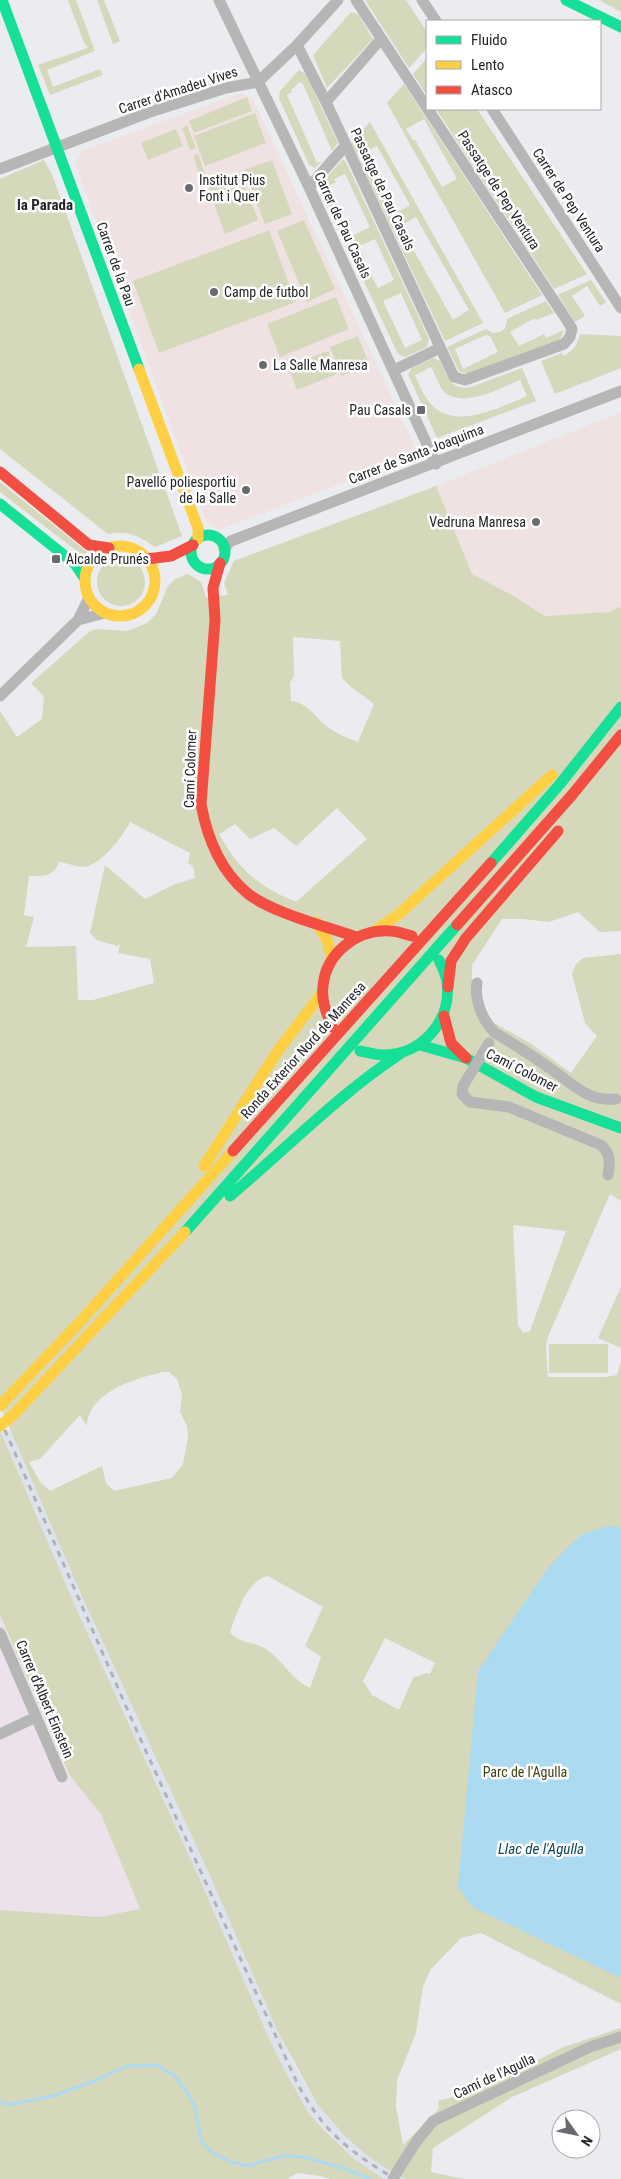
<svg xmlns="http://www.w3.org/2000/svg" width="621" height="2179" font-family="'Roboto Condensed',sans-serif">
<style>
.built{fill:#dee2ed}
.industrial{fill:#ede2ec}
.education{fill:#f0e2e2}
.green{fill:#d5d8bb;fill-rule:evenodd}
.water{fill:#abdaf1}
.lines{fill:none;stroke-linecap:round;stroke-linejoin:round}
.stream{stroke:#abdaf1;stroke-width:3}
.street{stroke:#b5b6b5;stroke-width:11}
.fast{stroke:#16e098;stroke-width:11}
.slow{stroke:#ffcf43;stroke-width:11}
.jam{stroke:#f24e42;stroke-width:11}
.rail{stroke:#b2b2b4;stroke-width:3;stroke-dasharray:6 6;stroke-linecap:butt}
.street-bridge{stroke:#b5b6b5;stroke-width:11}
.slow-bridge{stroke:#ffcf43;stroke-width:11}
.poi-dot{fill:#696b6e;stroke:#fff;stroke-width:2}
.labels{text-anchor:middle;stroke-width:5;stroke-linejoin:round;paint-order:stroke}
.street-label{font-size:14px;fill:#242528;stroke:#fff}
.poi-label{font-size:14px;fill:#242528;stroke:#fff;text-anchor:start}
.park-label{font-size:14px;fill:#414416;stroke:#fff}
.neighbourhood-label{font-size:15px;font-weight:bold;fill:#242528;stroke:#fff}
.water-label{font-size:15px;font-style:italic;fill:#0c465b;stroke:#fff}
</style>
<rect width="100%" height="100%" fill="#eaecf0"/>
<path class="built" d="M0,1430H10L26,1463L84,1601L211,1878L277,2030L294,2065L317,2104L345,2136L379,2164L406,2179H384L354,2159L308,2112L284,2069L267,2034L201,1882L75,1606Z"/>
<path class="industrial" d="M0,1615L70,1776L101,1814L140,1909L100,1917L0,1910Z"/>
<path class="education" d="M241,93L252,97L415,447L410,457L219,530L206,521L75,164L82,151Z
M621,412V606L609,612L544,616L512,595L472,574L436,486Z"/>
<path class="green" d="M68,0H76L95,51L47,70L53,87L100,69L103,75L50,95L38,65L88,48L84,43Z
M97,0H104L120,41L113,44Z
M365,0H406L427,32V48L409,68Z
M599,0H621V12Z
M351,12L358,14L373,39L327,88L313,55Z
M427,58V96L413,74Z
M299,70L306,74L338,143L332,151L303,84L300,82L291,90L292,92L287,95L317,163L322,161L315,168L309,165L279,98L280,91Z
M404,84L542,295L505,313L387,103ZM424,119L457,179L442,187L415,140H413L406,129Z
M247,97L252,111L194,133L189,121Z
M436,109H477L587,274L554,289Z
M255,113L266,143L205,166L194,136Z
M370,122L483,323L445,341L360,161L368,167L394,214L410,205L377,146L358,156L351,143ZM416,217L469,310L453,320L400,226Z
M187,125L196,148L190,150L182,128Z
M176,129L183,146L148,160L141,143Z
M198,154L207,179L202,181L193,156Z
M343,159L346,162L429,339L427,347L405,357L398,354L319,186ZM345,174L370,227L352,236L329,186L336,182L334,179ZM375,239L394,280L378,288L363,260L365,259L359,246ZM401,293L422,340L405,348L383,301Z
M44,160L53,177L182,536L155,547C139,536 128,530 108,534L0,449V179Z
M272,160L292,214L265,224L244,170Z
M240,173L258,220L225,234L208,187Z
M304,220L335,289L307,302L277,231Z
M269,230L296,302L159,353L133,281Z
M591,280L606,302L600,306L587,286L572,296L585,316L575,322L558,295Z
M336,297L349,329L280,357L267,324Z
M546,301L554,313L536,320L535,318L510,332L519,346L544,334L546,338L564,330L560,340L467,374L459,371L447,347L486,329L493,333C503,333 507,328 507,319ZM486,335L490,336L498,352L463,369L455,349Z
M580,334L621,336V368L555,394L541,361L562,353L564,356C573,351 578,344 580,334Z
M358,336L369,364L341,376L330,347Z
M328,351L337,374L297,390L288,366Z
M433,358L440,361C447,376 451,391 471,387L522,368L536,401L437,438L408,374L412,368ZM431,367C435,373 437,381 441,388C458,412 499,388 520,380L527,396C496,409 448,435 425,396C421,390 418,382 415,375Z
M0,482L86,551L87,556L86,558L0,492Z
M436,486L472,574L512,595L545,616L609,612L621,606V931L600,932L578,912L549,922L523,919H502L472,965V983L487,1017L494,1023L530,1043L571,1073L597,1036L585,1023L572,974L576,964L583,958L621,954V1201L610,1194L548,1337L546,1346L548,1377H606L617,1375L621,1361V2004L481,1933L461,1938L431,1969L423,1986L416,2033L397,2080L396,2107L403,2145L439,2109L438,2101L488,2087L561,2048L621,2028V2049L512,2097L433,2148L431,2172L465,2179H406L401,2177L379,2164L362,2151L345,2136L317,2104L277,2030L211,1878L84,1601L0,1406V711L17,737L42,719L44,696L31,683L90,631L97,629L127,631L147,623L156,614L168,586L175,579L188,574L201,582L206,597L228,595L224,583L234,561ZM293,637L340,641L342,678L350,686L374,704L358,742C349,739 338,734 329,728C315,718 309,703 291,701L290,683L294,676ZM337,808L367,839L296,902C258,886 239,870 219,834L235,824L250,839L274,828L296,846ZM130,822L190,853L188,863L193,866L195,878L175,884L145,899L105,865L90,933L97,940L117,946L120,944L118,953L150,959L154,983L93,1000H78L76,946L26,947L34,917L24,915L29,876C45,876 53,877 59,862C66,863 75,866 82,867C100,867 123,836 130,822ZM513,1225L566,1231L530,1331L523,1333L518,1325ZM163,1372H169L177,1379L182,1395L180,1412L187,1426L188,1437L183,1464L172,1478L114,1491L106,1483L102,1466L50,1491L40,1482L29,1462L40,1459L80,1415L87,1426C88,1392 137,1378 163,1372ZM268,1576L323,1607L305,1646L321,1657L310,1688C289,1678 282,1657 262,1647C253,1642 236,1642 230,1632C237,1613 246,1581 268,1576ZM385,1638L435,1663L430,1674L426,1673L413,1678L399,1710L372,1695L363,1681Z
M97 582a24 24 0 1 1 48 0a24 24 0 1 1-48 0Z
M621,1287V1348L598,1338Z
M549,1344H608V1373H549Z
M0,1430L75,1606L201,1882L267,2034L284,2069L308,2112L324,2130L354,2159L384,2179H330L321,2176L297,2173L288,2179H0V1910L100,1917L140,1909L101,1814L70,1776L0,1615Z"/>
<path class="water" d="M607,1526L621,1527V1978L472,1907L458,1887L478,1671L548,1568L571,1544L583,1534Z"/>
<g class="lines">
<path class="stream" d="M0,2101L8,2105L52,2096L92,2082L127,2066L156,2065L174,2075L187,2092L195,2107L201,2141L211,2152L231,2162L248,2166L282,2156L303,2157L340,2167L370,2179"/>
<path class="street" d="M219,0L309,187L436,464
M422,0L436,21
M297,45L326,102L454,377L465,380L564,344L570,337L572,329L568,322L356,0
M326,102L381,39
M492,109L621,308
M0,169L150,112L226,88L258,82L297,45L338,0
M309,187L346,145
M394,370L440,348
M224,549L231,541L621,391
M78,620L105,613
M0,696L78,620L89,598
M477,983C474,1000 483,1021 495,1033C514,1044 533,1056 551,1069C572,1083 587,1102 616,1099
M463,1086L462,1094L470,1102L509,1107L601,1145C611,1154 610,1163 608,1175
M0,1633L62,1777
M0,1734L36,1717
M400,2167L416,2142L433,2121L590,2047L621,2037"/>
<path class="fast" d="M2,0L139,369
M566,0L621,27
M0,504L75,564L85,579
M191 552a17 17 0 1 1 34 0a17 17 0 1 1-34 0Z
M491,863L560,784L621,707
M420,1045L466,1058L536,1097L621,1128
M360,1051C367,1052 375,1055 383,1055C422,1055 452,1021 447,982C446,974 442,967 439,960
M230,1196C287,1148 338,1095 400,1054
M185,1232L457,925"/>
<path class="slow" d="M139,369L198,528V539
M85 581a35 35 0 1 1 70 0a35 35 0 1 1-70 0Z
M316,922L327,940L332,959
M376,930L399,914L552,775
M204,1166L277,1052L322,993
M0,1406L79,1323L233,1151
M15,1413L185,1232"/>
<path class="jam" d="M0,472L89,545L109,548
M147,559L171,556L193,545
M220,563L213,588L215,620L201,804C207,837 219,869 246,892C269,912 325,926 356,937
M457,925L572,795L621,735
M448,987L451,961L466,938L558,831
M444,1016L451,1043L466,1058
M332,1027C327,1014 321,1001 323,986C326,953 357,929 390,931C397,931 405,934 412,936
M233,1151L491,863"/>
<path class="rail" d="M0,1419L139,1736L299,2087C305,2096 311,2107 318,2116C337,2142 367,2163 396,2179"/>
<path class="street-bridge" d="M463,1086L489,1043
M393,2179L400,2167"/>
<path class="slow-bridge" d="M0,1426L15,1413"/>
</g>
<g class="poi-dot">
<circle cx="189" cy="188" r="5"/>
<circle cx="214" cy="292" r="5"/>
<circle cx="263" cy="365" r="5"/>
<rect x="416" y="405" width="10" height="10" rx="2.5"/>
<circle cx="246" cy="490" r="5"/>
<circle cx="536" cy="522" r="5"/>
<rect x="51" y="554" width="10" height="10" rx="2.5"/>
</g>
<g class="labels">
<g class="street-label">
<text transform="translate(178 90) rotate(-18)" y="5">Carrer d'Amadeu Vives</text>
<text transform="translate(383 189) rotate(65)" y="5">Passatge de Pau Casals</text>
<text transform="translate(499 190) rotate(57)" y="5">Passatge de Pep Ventura</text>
<text transform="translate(569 200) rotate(57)" y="5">Carrer de Pep Ventura</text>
<text transform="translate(343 225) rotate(65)" y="5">Carrer de Pau Casals</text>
<text transform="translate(116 264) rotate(70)" y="5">Carrer de la Pau</text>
<text transform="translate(416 454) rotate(-21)" y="5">Carrer de Santa Joaquima</text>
<text transform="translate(190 769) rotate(-88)" y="5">Camí Colomer</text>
<text transform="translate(303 1050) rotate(-48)" y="5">Ronda Exterior Nord de Manresa</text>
<text transform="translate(522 1070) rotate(27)" y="5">Camí Colomer</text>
<text transform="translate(45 1699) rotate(67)" y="5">Carrer d'Albert Einstein</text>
<text transform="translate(494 2076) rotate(-25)" y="5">Camí de l'Agulla</text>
</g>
<g class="poi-label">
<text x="199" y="185">Institut Pius<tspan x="199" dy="16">Font i Quer</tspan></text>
<text x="224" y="297">Camp de futbol</text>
<text x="273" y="370">La Salle Manresa</text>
<text x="411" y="415" text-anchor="end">Pau Casals</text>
<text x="236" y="487" text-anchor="end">Pavelló poliesportiu<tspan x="236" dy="16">de la Salle</tspan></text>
<text x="526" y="527" text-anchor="end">Vedruna Manresa</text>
<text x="66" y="564">Alcalde Prunés</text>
</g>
<g class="park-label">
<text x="525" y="1777">Parc de l'Agulla</text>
</g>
<g class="neighbourhood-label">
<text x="45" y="210">la Parada</text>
</g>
<g class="water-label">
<text x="541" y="1854">Llac de l'Agulla</text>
</g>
</g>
<rect x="426" y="20" width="175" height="90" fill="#ffffff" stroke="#a7a8a9"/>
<rect x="436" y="36" width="25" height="8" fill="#16e098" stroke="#a7a8a9"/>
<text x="471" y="45" font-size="15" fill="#242528">Fluido</text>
<rect x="436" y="61" width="25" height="8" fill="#ffcf43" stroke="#a7a8a9"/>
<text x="471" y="70" font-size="15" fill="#242528">Lento</text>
<rect x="436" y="86" width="25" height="8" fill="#f24e42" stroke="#a7a8a9"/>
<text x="471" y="95" font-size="15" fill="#242528">Atasco</text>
<g transform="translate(576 2134) rotate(123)"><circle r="24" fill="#ffffff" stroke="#a7a8a9"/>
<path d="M0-4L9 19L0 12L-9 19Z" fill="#696b6e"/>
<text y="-8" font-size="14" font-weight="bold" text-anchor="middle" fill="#242528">N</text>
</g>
</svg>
